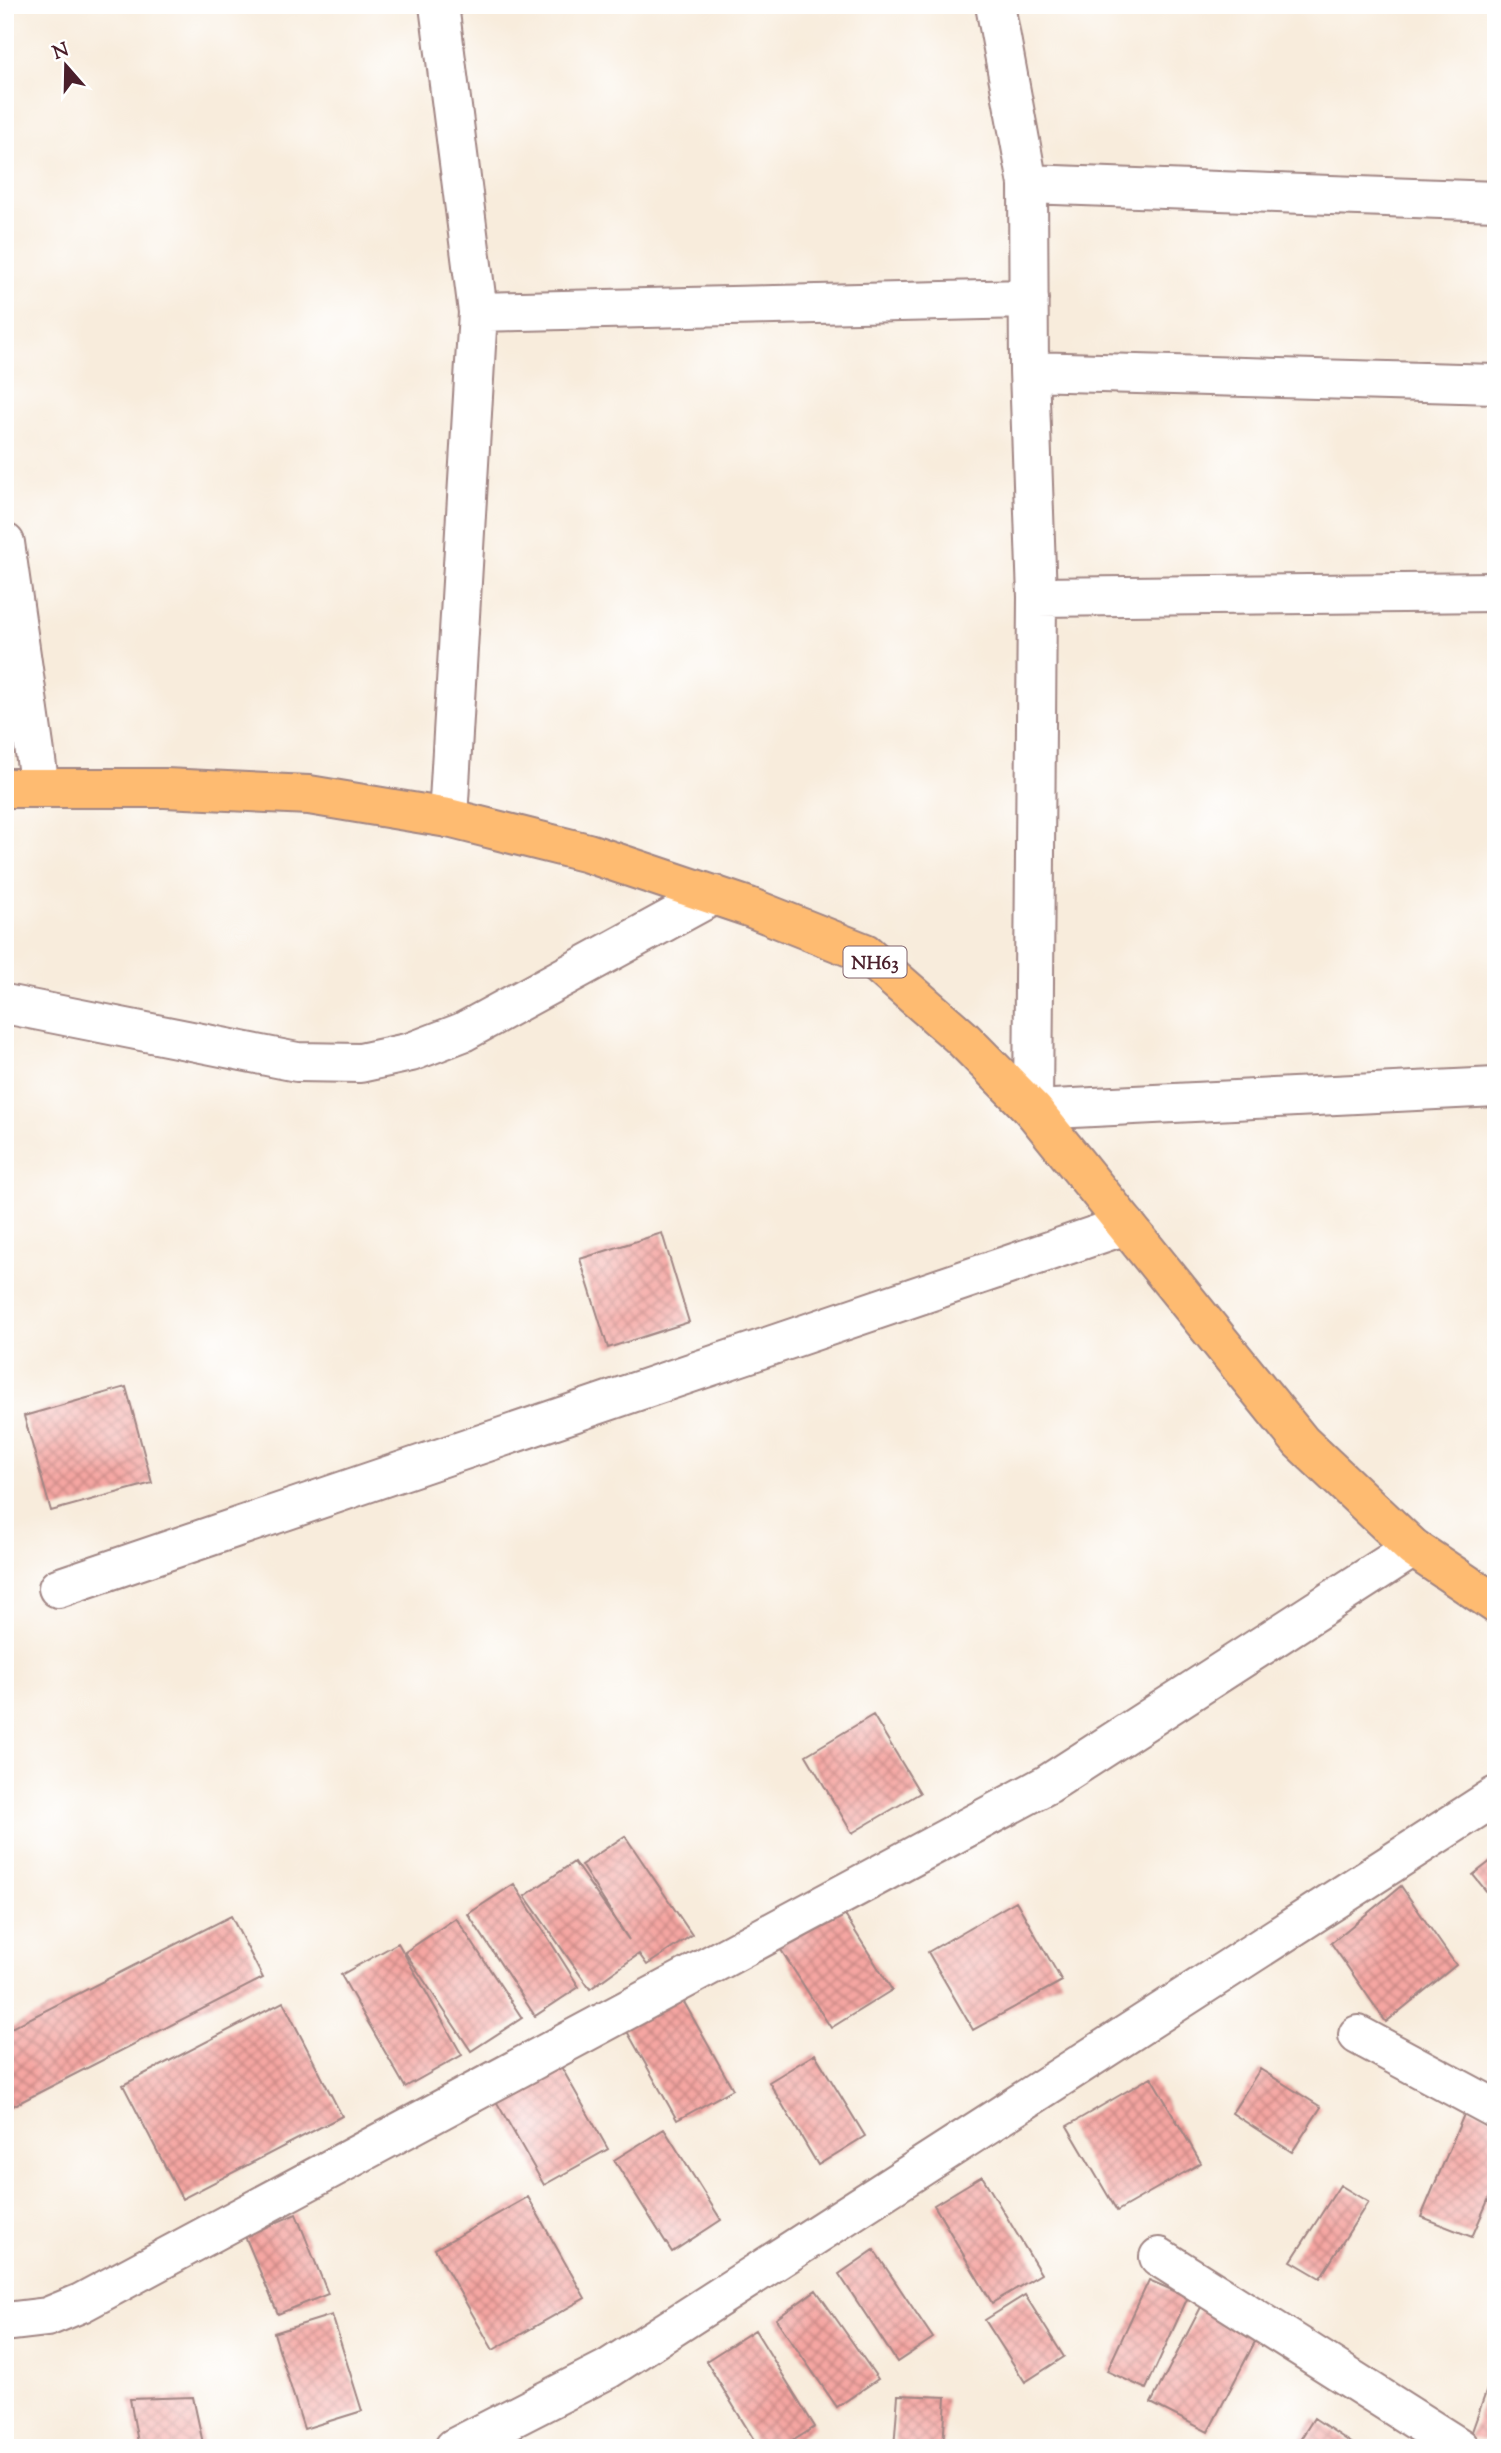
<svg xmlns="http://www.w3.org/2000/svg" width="1501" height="2453" font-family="'Sorts Mill Goudy',serif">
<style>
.building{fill:url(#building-cross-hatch)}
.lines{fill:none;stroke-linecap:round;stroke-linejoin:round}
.minor-casing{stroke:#a18684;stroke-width:42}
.highway-casing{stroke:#a18684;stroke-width:42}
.minor{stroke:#fff;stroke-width:38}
.highway{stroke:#febb71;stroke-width:38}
.labels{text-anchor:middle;stroke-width:5;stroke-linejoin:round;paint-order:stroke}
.shield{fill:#fff;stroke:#80626b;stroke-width:2}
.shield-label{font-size:19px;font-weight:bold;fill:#4a1f2b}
</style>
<defs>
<pattern id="building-cross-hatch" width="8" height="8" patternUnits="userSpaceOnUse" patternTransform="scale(1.75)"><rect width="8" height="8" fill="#f5a6a2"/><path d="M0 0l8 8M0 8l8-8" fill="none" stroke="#c88784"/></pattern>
</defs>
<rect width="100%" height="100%" fill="#fff"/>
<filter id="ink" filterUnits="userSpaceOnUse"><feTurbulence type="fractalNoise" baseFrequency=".0143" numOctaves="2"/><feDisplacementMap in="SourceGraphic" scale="14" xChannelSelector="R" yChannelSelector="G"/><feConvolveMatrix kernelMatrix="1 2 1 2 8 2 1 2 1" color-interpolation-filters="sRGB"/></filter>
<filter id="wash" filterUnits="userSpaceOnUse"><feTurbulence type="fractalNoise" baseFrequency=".00686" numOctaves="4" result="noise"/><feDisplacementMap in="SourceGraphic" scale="28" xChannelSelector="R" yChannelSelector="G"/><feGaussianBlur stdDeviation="1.57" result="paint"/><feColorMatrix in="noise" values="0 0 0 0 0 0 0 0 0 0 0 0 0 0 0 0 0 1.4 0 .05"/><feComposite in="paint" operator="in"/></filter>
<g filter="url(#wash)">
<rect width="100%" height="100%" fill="#f8ecdc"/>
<g id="blocks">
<path class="building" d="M662,1233L689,1322L608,1348L580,1259Z
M126,1387L152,1483L51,1511L24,1416Z
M873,1715L920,1793L852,1833L806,1755Z
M625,1836L692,1935L647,1965L639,1954L590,1989L525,1896L574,1862L629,1940L581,1865Z
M1496,1857V1903L1473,1875Z
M514,1884L579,1987L535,2016L468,1914Z
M1401,1886L1456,1965L1386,2022L1331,1943Z
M836,1901L892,1990L831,2028L774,1939Z
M1016,1901L1062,1981L973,2030L928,1952Z
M231,1916L263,1978L5,2110V2031Z
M456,1918L522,2018L471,2051L405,1952Z
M398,1943L462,2055L405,2087L341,1975Z
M680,1995L733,2089L677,2120L624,2026Z
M283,2002L342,2116L182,2199L123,2085Z
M815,2054L865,2136L818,2165L769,2082Z
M556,2058L608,2149L544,2185L492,2094Z
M1260,2069L1321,2107L1292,2152L1232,2113Z
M1151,2077L1201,2163L1117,2211L1067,2126Z
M1467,2107L1496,2119V2182L1472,2237L1421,2217Z
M664,2129L721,2220L672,2252L614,2160Z
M982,2176L1041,2274L992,2303L934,2205Z
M1340,2185L1368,2202L1320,2278L1291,2261Z
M528,2197L585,2298L493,2350L435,2249Z
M296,2214L328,2294L278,2314L245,2236Z
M874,2250L933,2338L897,2362L839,2274Z
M1149,2280L1188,2297L1146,2389L1107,2371Z
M816,2290L878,2379L837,2407L776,2319Z
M1025,2295L1064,2357L1025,2382L985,2320Z
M1201,2307L1258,2336L1208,2432L1151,2403Z
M332,2315L362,2411L304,2429L274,2333Z
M755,2330L815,2427L781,2448H759L706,2361Z
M1495,2367H1496V2443L1470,2437Z
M898,2395L946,2397L943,2448H894Z
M193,2397L204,2448H139L130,2399Z
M1314,2418L1359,2448H1295Z"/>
</g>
</g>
<g filter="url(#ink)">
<use href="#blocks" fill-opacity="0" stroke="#a18684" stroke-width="2"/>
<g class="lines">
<defs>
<path id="minor" d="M439,5L478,312L448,818
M995,5L1028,184L1029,371L1037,597L1033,1110L1496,1087
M1028,184L1496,201
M478,312L1029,299
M1029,371L1496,384
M5,543L40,788
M1037,597L1496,592
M5,1004L297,1062L360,1063L411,1052L463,1032L714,895
M58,1588L1126,1225
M1358,2035L1496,2109
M1159,2257L1460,2448
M5,2322L47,2317L81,2303L1048,1784L1413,1548
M454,2448L608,2369L1496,1796"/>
<path id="highway" d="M5,788H165L309,795L448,818L588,853L749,907L865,953L961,1037L1033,1110L1301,1442L1413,1548L1496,1604"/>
</defs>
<use href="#minor" class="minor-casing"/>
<use href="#highway" class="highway-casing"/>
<use href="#minor" class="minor"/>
<use href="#highway" class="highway"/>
</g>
</g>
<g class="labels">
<rect class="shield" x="843.5" y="946.5" width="63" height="31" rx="5"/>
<g class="shield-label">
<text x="875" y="969">NH63</text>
</g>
</g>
<rect width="1501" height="2453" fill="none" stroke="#fff" stroke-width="28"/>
<g transform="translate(66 66) rotate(340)" stroke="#ffffff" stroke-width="5" paint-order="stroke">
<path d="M0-5L12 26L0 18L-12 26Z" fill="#4a1f2b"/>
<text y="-10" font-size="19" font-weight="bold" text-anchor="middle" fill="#4a1f2b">N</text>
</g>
</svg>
